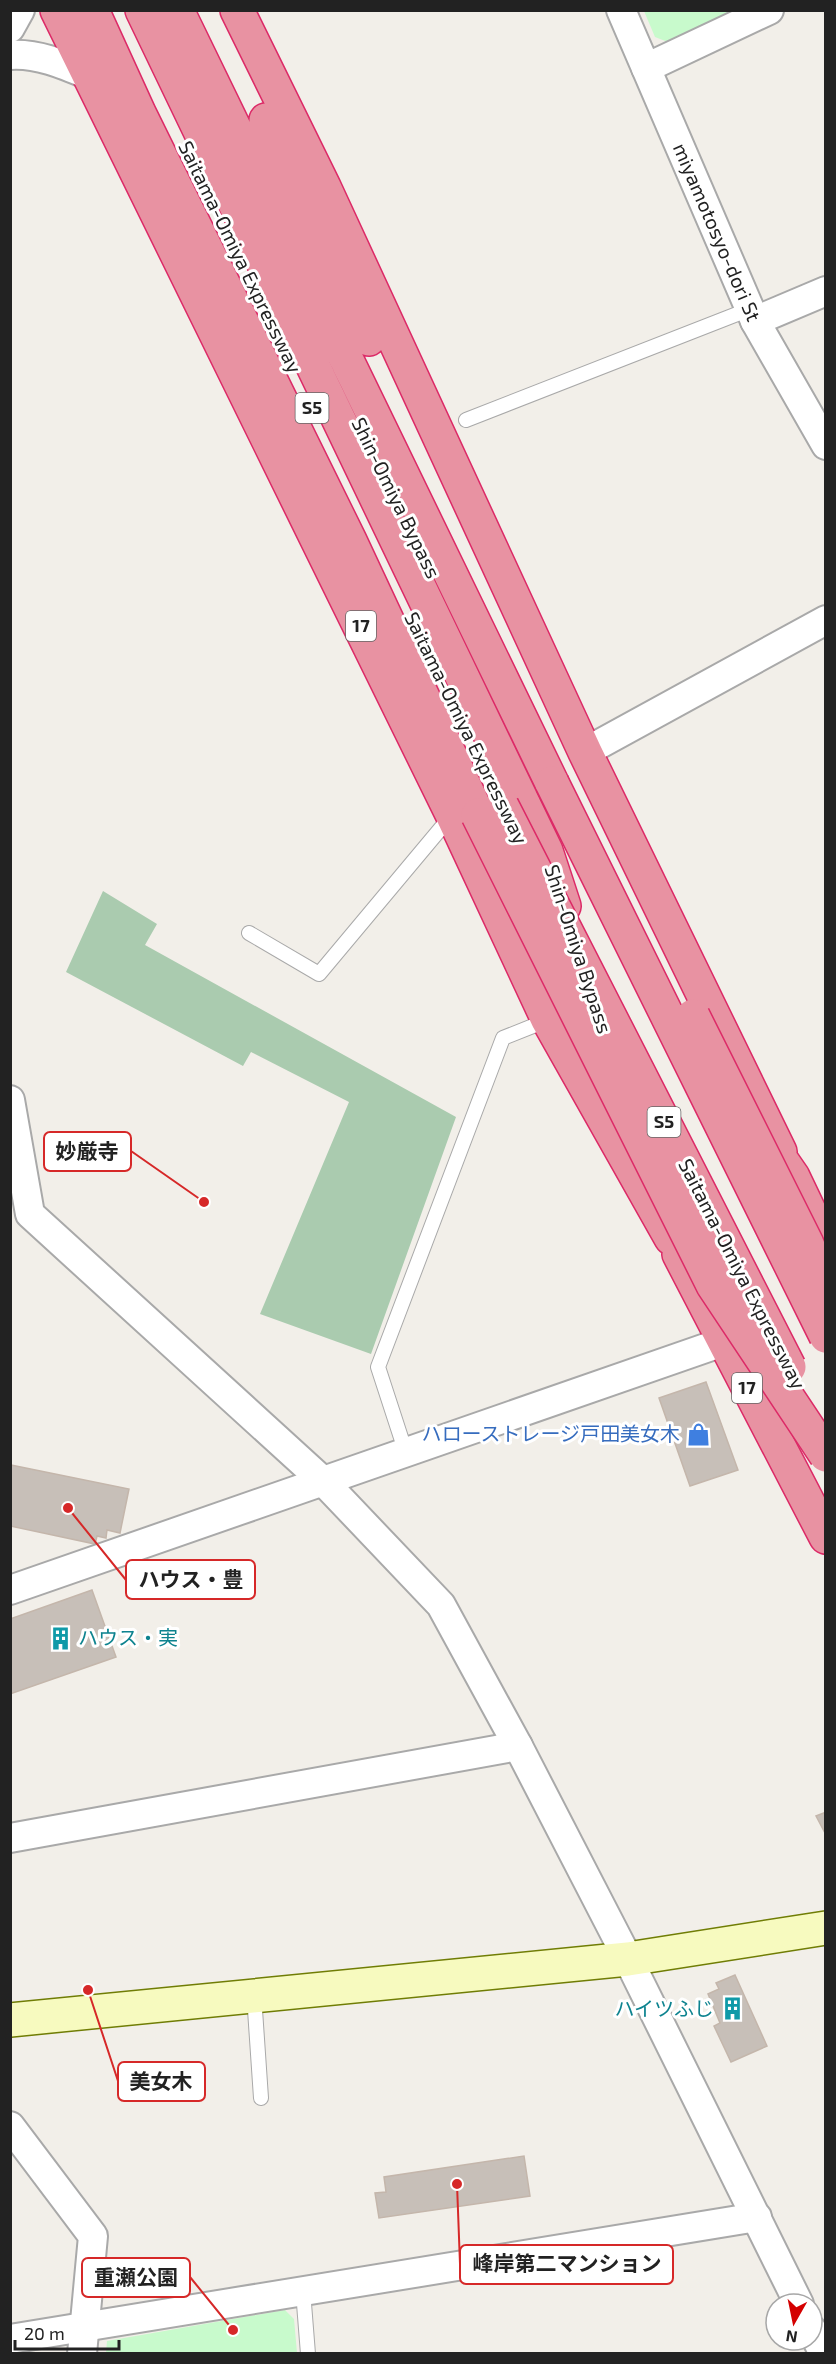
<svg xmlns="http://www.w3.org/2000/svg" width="836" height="2364" font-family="'Exo 2','Noto Sans JP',sans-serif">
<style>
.cemetery{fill:#aacbaf}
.park{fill:#c8facc}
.building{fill:#c7bfb8;stroke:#c4b6ab;stroke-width:1.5}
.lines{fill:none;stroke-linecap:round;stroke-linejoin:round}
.lane-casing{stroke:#a9a9a9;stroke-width:16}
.street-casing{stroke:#a9a9a9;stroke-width:32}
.secondary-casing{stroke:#707d05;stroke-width:36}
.highway-casing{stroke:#dc2a67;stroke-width:36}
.lane{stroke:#fff;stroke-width:14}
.street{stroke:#fff;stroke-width:28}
.secondary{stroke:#f7fabf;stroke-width:33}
.highway{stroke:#e892a2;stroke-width:33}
.highway-bridge-casing{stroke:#dc2a67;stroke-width:36;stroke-linecap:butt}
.highway-bridge{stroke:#e892a2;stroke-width:33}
.labels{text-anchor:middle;stroke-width:6;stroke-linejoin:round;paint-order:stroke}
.shield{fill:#fff;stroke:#646464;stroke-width:1.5}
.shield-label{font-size:18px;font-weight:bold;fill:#222}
.street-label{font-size:20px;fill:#222;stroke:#fff}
.shop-label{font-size:20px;fill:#366cbe;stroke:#fff;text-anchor:end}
.culture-label{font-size:20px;fill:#0d838f;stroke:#fff;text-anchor:start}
.leader{fill:none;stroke:#d62828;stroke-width:2}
.callout-dot{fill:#d62828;stroke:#fff;stroke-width:2}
.callout{fill:#fff;stroke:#d62828;stroke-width:2}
.callout-label{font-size:21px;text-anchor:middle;font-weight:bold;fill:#222}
</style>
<rect width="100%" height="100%" fill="#f2efe9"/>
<path class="cemetery" d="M103,891L157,924L145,945L456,1117L371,1354L260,1314L349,1102L251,1052L243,1066L66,972Z"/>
<path class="park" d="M644,11H736L668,42L655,37Z
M285,2310L294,2319L297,2353H106L107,2341Z"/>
<path class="building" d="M706,1382L738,1470L690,1486L659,1398Z
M11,1465L129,1489L120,1533L107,1530L106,1538L97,1536L95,1544L10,1526Z
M92,1590L116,1657L10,1694V1619Z
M826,1812V1835L816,1816Z
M735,1975L767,2046L731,2062L714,2026L720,2023L708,1994L719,1989L716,1983Z
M524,2156L530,2196L379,2218L375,2193L386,2192L384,2177Z"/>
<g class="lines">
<defs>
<path id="lane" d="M466,420L750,309
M249,933L319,974L452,815
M406,1453L378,1367L503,1038L548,1020
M254,1995L261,2098
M303,2291L308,2354"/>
<g id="street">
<path id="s1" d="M621,10L755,321L826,445"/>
<path d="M10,28L20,10"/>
<path d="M10,55C38,53 65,65 91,76"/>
<path d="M646,68L769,10"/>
<path d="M755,321L826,291"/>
<path d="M585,752L826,620"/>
<path d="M10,1100L30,1214L323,1481L441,1605L518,1746L628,1959L799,2304"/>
<path d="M10,1590L723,1342"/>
<path d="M10,1838L518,1746"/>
<path d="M10,2126L93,2236L82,2354"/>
<path d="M812,2330L824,2354"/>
<path d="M10,2339L757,2217"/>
</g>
<path id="secondary" d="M10,2020L628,1959L826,1928"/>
<path id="highway" d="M57,10L452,814L548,1020L671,1238
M92,10L139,113L350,541L478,815
M142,10L546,851L564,906
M177,10L552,783
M237,10L324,187L585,752L780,1152
M266,120L369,339
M764,1135L793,1177L826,1246
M679,1254L826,1537"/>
</defs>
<use href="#lane" class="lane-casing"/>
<use href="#street" class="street-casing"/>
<use href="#secondary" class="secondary-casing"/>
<use href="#highway" class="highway-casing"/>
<use href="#lane" class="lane"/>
<use href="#street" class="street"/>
<use href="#secondary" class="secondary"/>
<use href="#highway" class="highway"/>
<defs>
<path id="highway-bridge" d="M552,783L826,1336
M502,806L789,1367
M478,815L713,1285L826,1455
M693,1016L807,1244L826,1291"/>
</defs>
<use href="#highway-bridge" class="highway-bridge-casing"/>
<use href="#highway-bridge" class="highway-bridge"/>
</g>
<defs>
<symbol id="shop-bare" viewBox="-9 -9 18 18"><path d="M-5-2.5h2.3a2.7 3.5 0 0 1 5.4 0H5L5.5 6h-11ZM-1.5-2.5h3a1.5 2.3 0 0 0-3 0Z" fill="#3f7fe0" stroke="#fff" stroke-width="2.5" paint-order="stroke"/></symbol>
<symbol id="building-bare" viewBox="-9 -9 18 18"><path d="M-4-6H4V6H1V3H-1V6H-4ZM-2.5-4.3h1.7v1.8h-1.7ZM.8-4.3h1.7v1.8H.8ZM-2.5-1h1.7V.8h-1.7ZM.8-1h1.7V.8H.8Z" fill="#0f9aa8" stroke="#fff" stroke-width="2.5" paint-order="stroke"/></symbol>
</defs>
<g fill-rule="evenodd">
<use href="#shop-bare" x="682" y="1418" width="33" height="33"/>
<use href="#building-bare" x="44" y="1622" width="33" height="33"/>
<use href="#building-bare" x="716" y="1992" width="33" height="33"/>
</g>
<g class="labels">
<g class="shield">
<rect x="295.5" y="393" width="33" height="30" rx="4.5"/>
<rect x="346" y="611" width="30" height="30" rx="4.5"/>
<rect x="647.5" y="1107" width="33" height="30" rx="4.5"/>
<rect x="732" y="1373" width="30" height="30" rx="4.5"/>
</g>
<g class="shield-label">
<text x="312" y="414">S5</text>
<text x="361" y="632">17</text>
<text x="664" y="1128">S5</text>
<text x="747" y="1394">17</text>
</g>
<g class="street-label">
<text dy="7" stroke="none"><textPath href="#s1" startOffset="242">miyamotosyo-dori St</textPath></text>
<text transform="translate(240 257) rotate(64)" y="7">Saitama-Omiya Expressway</text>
<text transform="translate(396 498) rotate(64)" y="7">Shin-Omiya Bypass</text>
<text transform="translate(466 728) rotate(64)" y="7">Saitama-Omiya Expressway</text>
<text transform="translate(578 949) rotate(72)" y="7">Shin-Omiya Bypass</text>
<text transform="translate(742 1274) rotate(63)" y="7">Saitama-Omiya Expressway</text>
</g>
<g class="shop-label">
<text x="680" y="1441">ハローストレージ戸田美女木</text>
</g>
<g class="culture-label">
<text x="78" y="1645">ハウス・実</text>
<text x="714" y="2016" text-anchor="end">ハイツふじ</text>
</g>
</g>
<path class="leader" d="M204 1202L131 1151M68 1508L126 1580M88 1990L118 2081M457 2184L460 2264M233 2330L190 2277"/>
<g class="callout-dot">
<circle cx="204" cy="1202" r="6"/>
<circle cx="68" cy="1508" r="6"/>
<circle cx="88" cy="1990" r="6"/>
<circle cx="457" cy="2184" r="6"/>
<circle cx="233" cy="2330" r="6"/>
</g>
<g class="callout">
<rect x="44" y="1132" width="87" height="39" rx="6"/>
<rect x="126" y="1560" width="129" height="39" rx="6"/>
<rect x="118" y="2062" width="87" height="39" rx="6"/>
<rect x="460" y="2245" width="213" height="39" rx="6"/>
<rect x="82" y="2258" width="108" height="39" rx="6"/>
</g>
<g class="callout-label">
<text x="87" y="1159">妙厳寺</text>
<text x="191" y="1587">ハウス・豊</text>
<text x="161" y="2089">美女木</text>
<text x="567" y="2271">峰岸第二マンション</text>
<text x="136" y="2285">重瀬公園</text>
</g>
<rect width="836" height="2364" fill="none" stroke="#222222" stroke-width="24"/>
<g transform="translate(794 2322) rotate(189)"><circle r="28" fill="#ffffff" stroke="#a7a7a7" stroke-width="1.5"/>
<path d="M0-4.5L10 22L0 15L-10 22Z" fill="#d40000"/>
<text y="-9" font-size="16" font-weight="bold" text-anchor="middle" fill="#222222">N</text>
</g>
<path d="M15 2340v9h104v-9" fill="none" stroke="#222222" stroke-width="3"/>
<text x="24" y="2340" font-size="18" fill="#222222" stroke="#ffffff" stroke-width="4.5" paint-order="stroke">20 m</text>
</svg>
